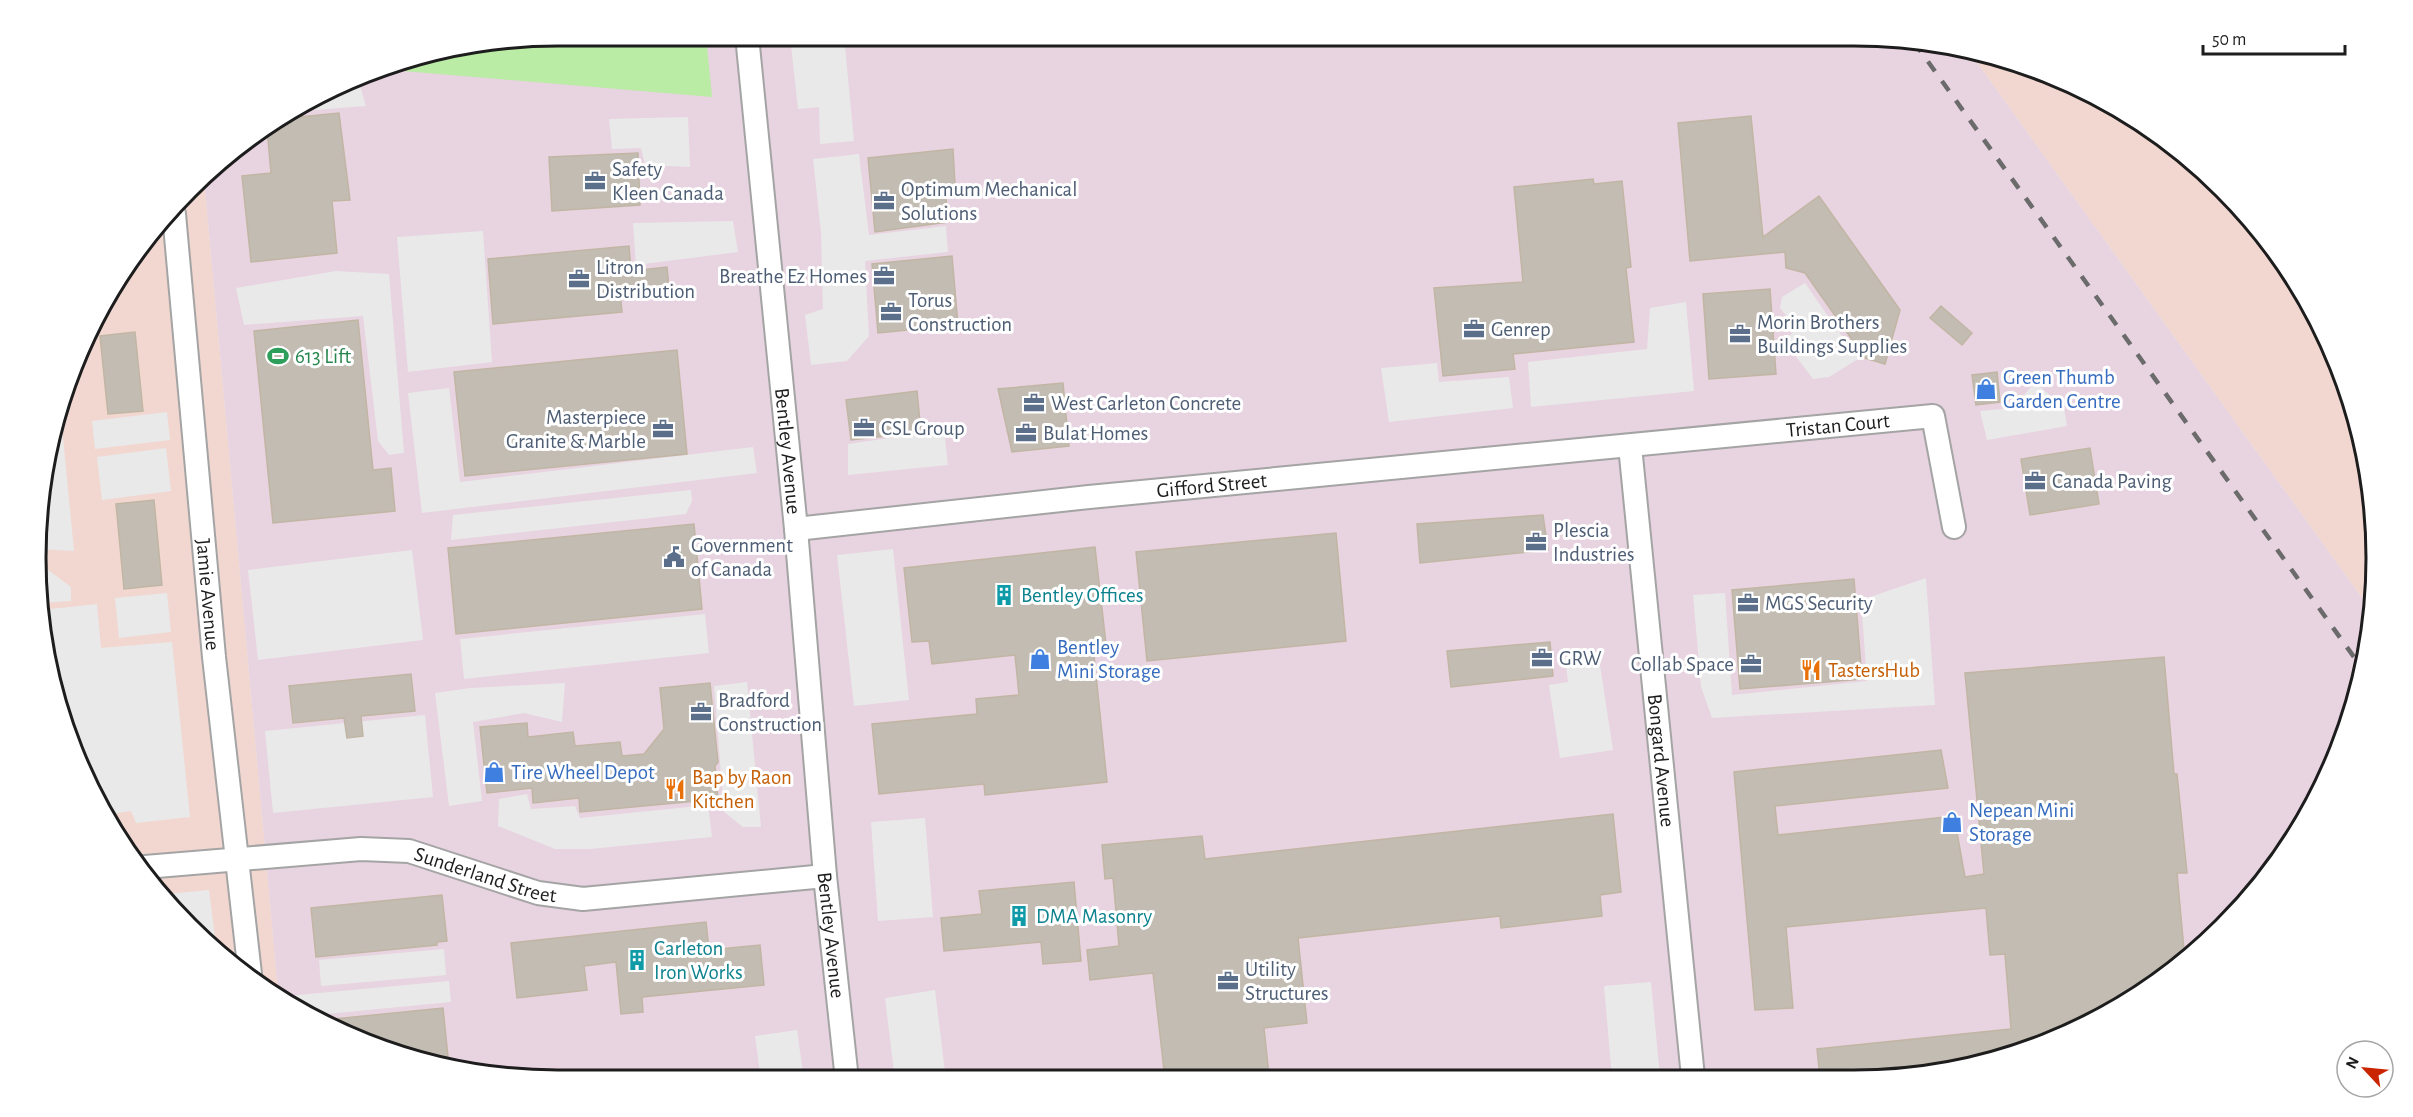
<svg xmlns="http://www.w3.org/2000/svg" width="2413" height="1117" font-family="'Alegreya Sans',sans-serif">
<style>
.commercial{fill:#f1d7d0}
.industrial{fill:#e8d3e0}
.grass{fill:#baeca5}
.parking{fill:#e9e9e9}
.building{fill:#c3bcb2;stroke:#c1b6a4;stroke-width:1.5}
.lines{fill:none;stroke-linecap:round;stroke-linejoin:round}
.minor-casing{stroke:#a4a4a4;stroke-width:26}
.minor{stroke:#fff;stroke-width:22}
.rail{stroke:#6b6b6b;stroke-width:4.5;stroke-dasharray:12 12;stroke-linecap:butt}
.labels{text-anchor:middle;stroke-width:6;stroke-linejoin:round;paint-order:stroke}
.service-label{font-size:21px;fill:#4e5e75;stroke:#fff;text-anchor:start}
.leisure-label{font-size:21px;fill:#27864d;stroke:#fff;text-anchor:start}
.shop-label{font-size:21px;fill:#366cbe;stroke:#fff;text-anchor:start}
.street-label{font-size:21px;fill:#1d1d1d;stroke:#fff}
.culture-label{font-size:21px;fill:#0d838f;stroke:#fff;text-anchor:start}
.food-label{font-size:21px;fill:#c56008;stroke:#fff;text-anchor:start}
.rim{fill:none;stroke:#1d1d1d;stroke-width:3}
</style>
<rect width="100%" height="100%" fill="#efede2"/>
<path class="commercial" d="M1968,50L2054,76L2144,124L2224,189L2289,268L2337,358L2367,456L2377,558L2372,612Z
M204,178L278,991L214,952L106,819L46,660L36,558L46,457L106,297Z"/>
<path class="industrial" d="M559,36H1855L1956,46L1968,50L2372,612L2367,660L2337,758L2269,876L2173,973L2055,1041L1923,1076L558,1081L456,1071L359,1041L278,991L204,178L214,165L298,106L390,64Z"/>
<path class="grass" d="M559,36H706L712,97L379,69L390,64Z"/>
<path class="parking" d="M790,36H844L854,141L820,144L819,107L798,109Z
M358,79L366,106L289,112L298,106Z
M688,117L690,167L645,165L641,148L612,149L609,119Z
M859,154L869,235L946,226L948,252L865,261L869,336L847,361L811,365L805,315L823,309L821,233L813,159Z
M733,221L738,252L636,265L633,223Z
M483,231L492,362L408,372L397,237Z
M336,271L389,274L404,453L389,455L378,441L363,316L244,325L236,288Z
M1805,283L1858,359L1829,377L1813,379L1785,342L1796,328L1780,308L1782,297Z
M1686,302L1694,391L1531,407L1528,362L1647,349L1650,308Z
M1437,363L1439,382L1509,377L1513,408L1389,422L1381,368Z
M2035,382L2064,408L2067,426L1987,440L1980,411L2013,408Z
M449,388L460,482L753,447L757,473L422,513L408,393Z
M167,412L170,440L95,449L92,421Z
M61,417L74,551L39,549L37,543L46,457Z
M944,430L948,465L848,475V444Z
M166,448L171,491L102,500L97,457Z
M691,490L692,501L686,514L451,540L453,515Z
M893,549L909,700L854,706L837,555Z
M412,550L423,640L258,660L248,570Z
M36,561L71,587V601L40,603Z
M1926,578L1935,705L1712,718L1701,687L1693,595L1725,593L1732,695L1867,681L1861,600Z
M167,593L171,632L119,638L115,598Z
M97,604L101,648L172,642L190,817L136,823L131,811L104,815L46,660L41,610Z
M705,614L709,653L464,679L460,639Z
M1598,652L1613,750L1560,758L1549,685L1568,682L1565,657Z
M747,682L761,827H743L724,812L714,686Z
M565,683L562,722L524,713L473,722L482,801L449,806L435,693L470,688Z
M425,715L433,797L273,813L265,731Z
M527,794L531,809L575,806L580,818L708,805L712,837L590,849H555L498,826L499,799Z
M925,818L933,917L878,921L871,822Z
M209,890L217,953L167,894Z
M444,949L446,975L321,986L319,960Z
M449,981L451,1002L316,1015L287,996Z
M1651,982L1660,1077L1612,1078L1604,986Z
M935,990L946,1080H895L885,998Z
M797,1030L804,1080H761L755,1036Z"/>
<path class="building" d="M339,113L350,200L332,201L337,253L251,262L242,176L271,173L267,128L279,119Z
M1751,116L1763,237L1819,196L1900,310L1885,364L1865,358L1805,273L1786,268L1785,252L1690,261L1678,123Z
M953,149L955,185L945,186L948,222L875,232L868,158Z
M638,153L640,205L552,211L549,157Z
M1593,179L1594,184L1622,181L1631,267L1626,268L1634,342L1513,354L1515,369L1443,376L1434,288L1523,282L1514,187Z
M629,246L631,271L667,267L669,288L620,292L622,312L493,324L488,259Z
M952,256L958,325L878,333L872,264Z
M1770,289L1776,374L1709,379L1703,294Z
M1941,306L1972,333L1962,345L1930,318Z
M358,320L373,470L391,468L395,511L273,523L254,331Z
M135,332L143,411L108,414L100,336Z
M677,350L687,454L465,476L454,372Z
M1997,372L2000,402L1976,405L1972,375Z
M1063,383L1069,446L1012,452L998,389Z
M917,391L921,432L851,440L846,400Z
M2090,448L2099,504L2030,515L2021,459Z
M154,500L162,585L124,589L116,504Z
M1543,515L1548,550L1420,563L1417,524Z
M694,524L702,609L456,634L448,548Z
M1336,533L1346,641L1147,661L1136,552Z
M1095,547L1106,644L1093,646L1107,782L985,795L984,784L879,794L872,724L977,714L976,699L1019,695L1015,655L932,664L929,641L912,642L904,568Z
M1854,579L1862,679L1740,689L1732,590Z
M1550,642L1553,676L1451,687L1447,651Z
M2164,657L2174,774H2177L2187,873H2177L2185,961L2173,973L2055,1041L1936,1073L1902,1077H1820L1817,1049L2011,1029L2005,954L1990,955L1986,908L1786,927L1793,1008L1755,1010L1734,772L1941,750L1948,788L1775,806L1778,835L1954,816L1965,877L1984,874L1965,673Z
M411,674L415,711L361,716L363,736L347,738L344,718L293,723L289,686Z
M710,683L718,762L715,766L718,799L580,812L579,798L533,803L532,788L487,793L480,727L527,723L528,737L573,732L575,746L620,742L622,756L644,754L664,729L660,688Z
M1613,814L1621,892L1600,895L1602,916L1501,928L1500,916L1298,938L1307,1023L1264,1028L1269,1075L1233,1079H1165L1153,973L1090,980L1087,950L1119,946L1113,878L1105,879L1102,845L1202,836L1205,859Z
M1074,882L1081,961L1043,964L1041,942L944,951L941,918L982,914L979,891Z
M442,895L447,941L437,942V945L316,957L311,908Z
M706,922L709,950L760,945L764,985L642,997L643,1012L621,1014L616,962L584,966L587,990L517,998L511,943Z
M443,1008L448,1057L419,1060L359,1041L324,1020Z"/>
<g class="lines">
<defs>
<g id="minor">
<path id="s1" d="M747,36L796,529L825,876L847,1080"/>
<path id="s2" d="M174,214L214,657L250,974"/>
<path id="s3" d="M1630,446L1693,1077"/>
<path id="s4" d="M796,529L1089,497L1933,416L1954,527"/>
<path id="s5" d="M145,867L361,849L409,851L538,893L583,899L825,876"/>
</g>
</defs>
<use href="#minor" class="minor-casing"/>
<use href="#minor" class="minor"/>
<path class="rail" d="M1914,42L2364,671"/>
</g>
<defs>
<symbol id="office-bare" viewBox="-9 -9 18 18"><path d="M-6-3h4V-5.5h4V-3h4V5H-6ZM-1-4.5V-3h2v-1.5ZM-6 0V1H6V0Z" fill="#5c6f8a" stroke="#fff" stroke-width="2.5" paint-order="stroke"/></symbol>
<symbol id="stadium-bare" viewBox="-9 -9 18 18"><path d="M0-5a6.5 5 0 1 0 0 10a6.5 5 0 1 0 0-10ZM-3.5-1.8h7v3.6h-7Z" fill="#2e9e5b" stroke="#fff" stroke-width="2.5" paint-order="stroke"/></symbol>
<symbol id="shop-bare" viewBox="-9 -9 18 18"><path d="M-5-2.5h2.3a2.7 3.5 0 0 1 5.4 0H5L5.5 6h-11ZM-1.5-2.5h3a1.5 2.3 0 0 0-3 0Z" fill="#3f7fe0" stroke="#fff" stroke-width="2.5" paint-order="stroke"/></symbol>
<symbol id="civic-bare" viewBox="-9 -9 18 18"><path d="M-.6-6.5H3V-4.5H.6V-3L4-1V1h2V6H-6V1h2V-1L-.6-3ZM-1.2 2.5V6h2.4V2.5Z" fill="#5c6f8a" stroke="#fff" stroke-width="2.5" paint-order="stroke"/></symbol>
<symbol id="building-bare" viewBox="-9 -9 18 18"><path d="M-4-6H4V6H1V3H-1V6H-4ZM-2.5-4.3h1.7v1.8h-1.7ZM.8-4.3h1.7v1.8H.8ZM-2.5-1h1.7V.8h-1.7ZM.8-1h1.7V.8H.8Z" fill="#0f9aa8" stroke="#fff" stroke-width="2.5" paint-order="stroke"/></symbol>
<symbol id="restaurant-bare" viewBox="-9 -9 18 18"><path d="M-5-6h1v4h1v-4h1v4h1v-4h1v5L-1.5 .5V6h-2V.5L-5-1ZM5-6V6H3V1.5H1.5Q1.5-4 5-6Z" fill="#e8710a" stroke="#fff" stroke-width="2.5" paint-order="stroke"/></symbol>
</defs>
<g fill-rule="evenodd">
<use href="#office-bare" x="580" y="166" width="30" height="30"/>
<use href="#office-bare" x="869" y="186" width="30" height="30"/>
<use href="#office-bare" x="869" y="261" width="30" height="30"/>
<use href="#office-bare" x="564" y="264" width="30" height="30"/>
<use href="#office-bare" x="876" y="297" width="30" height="30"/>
<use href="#office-bare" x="1459" y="314" width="30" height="30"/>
<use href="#office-bare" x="1725" y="319" width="30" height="30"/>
<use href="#stadium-bare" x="263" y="341" width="30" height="30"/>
<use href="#shop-bare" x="1971" y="374" width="30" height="30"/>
<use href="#office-bare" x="1019" y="388" width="30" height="30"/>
<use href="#office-bare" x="849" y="413" width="30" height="30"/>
<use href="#office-bare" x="648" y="414" width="30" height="30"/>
<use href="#office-bare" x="1011" y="418" width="30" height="30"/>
<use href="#office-bare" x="2020" y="466" width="30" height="30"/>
<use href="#office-bare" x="1521" y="527" width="30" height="30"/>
<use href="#civic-bare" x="659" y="542" width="30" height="30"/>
<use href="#building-bare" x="989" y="580" width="30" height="30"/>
<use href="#office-bare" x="1733" y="588" width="30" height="30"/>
<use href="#office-bare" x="1527" y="643" width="30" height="30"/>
<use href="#shop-bare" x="1025" y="644" width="30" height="30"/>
<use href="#office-bare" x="1736" y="649" width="30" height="30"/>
<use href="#restaurant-bare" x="1796" y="655" width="30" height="30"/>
<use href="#office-bare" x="686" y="697" width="30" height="30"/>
<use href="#shop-bare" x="479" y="757" width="30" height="30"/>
<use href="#restaurant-bare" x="660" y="774" width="30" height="30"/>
<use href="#shop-bare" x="1937" y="807" width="30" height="30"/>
<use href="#building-bare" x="1004" y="901" width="30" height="30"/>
<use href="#building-bare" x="622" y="945" width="30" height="30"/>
<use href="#office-bare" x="1213" y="966" width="30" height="30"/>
</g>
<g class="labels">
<g class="service-label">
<text x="612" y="176">Safety<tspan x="612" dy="24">Kleen Canada</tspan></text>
<text x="901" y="196">Optimum Mechanical<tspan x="901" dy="24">Solutions</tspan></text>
<text x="596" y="274">Litron<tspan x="596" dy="24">Distribution</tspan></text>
<text x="867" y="283" text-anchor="end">Breathe Ez Homes</text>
<text x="908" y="307">Torus<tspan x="908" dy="24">Construction</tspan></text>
<text x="1757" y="329">Morin Brothers<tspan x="1757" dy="24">Buildings Supplies</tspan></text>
<text x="1491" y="336">Genrep</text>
<text x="1051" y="410">West Carleton Concrete</text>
<text x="646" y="424" text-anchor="end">Masterpiece<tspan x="646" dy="24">Granite &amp; Marble</tspan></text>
<text x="881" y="435">CSL Group</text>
<text x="1043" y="440">Bulat Homes</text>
<text x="2052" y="488">Canada Paving</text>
<text x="1553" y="537">Plescia<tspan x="1553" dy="24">Industries</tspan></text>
<text x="691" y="552">Government<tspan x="691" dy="24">of Canada</tspan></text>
<text x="1765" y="610">MGS Security</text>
<text x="1559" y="665">GRW</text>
<text x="1734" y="671" text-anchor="end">Collab Space</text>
<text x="718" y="707">Bradford<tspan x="718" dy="24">Construction</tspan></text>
<text x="1245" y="976">Utility<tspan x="1245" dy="24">Structures</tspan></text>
</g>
<g class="leisure-label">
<text x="295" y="363">613 Lift</text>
</g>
<g class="shop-label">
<text x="2003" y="384">Green Thumb<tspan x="2003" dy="24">Garden Centre</tspan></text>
<text x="1057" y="654">Bentley<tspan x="1057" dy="24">Mini Storage</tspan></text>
<text x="511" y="779">Tire Wheel Depot</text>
<text x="1969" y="817">Nepean Mini<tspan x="1969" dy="24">Storage</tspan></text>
</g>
<g class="street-label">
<text dy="7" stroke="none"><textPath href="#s4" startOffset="1047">Tristan Court</textPath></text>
<text dy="7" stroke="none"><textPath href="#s1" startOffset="417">Bentley Avenue</textPath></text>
<text dy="7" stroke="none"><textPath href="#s4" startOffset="418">Gifford Street</textPath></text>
<text dy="7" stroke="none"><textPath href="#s2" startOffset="382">Jamie Avenue</textPath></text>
<text dy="7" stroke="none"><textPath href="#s3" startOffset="316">Bongard Avenue</textPath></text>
<text dy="7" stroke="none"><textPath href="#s5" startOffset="345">Sunderland Street</textPath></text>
<text dy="7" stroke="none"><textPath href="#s1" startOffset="903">Bentley Avenue</textPath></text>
</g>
<g class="culture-label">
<text x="1021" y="602">Bentley Offices</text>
<text x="1036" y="923">DMA Masonry</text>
<text x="654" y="955">Carleton<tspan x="654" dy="24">Iron Works</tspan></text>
</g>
<g class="food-label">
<text x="1828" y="677">TastersHub</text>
<text x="692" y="784">Bap by Raon<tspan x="692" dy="24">Kitchen</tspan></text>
</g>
</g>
<path d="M0 0H2413V1117H0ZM558 46H1854A512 512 0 0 1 2366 558V558A512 512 0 0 1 1854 1070H558A512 512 0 0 1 46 558V558A512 512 0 0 1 558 46Z" fill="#fff" fill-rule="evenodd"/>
<path class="rim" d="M558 46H1854A512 512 0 0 1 2366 558V558A512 512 0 0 1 1854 1070H558A512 512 0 0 1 46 558V558A512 512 0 0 1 558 46Z"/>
<g transform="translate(2365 1069) rotate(296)"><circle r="28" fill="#ffffff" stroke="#a5a5a5" stroke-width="1.5"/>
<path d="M0-4.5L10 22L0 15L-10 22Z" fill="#c92500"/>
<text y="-9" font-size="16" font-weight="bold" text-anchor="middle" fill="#1d1d1d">N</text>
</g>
<path d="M2203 45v9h142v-9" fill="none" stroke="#1d1d1d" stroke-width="3"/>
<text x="2212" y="45" font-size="18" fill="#1d1d1d" stroke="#ffffff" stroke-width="4.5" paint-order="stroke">50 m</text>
</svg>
